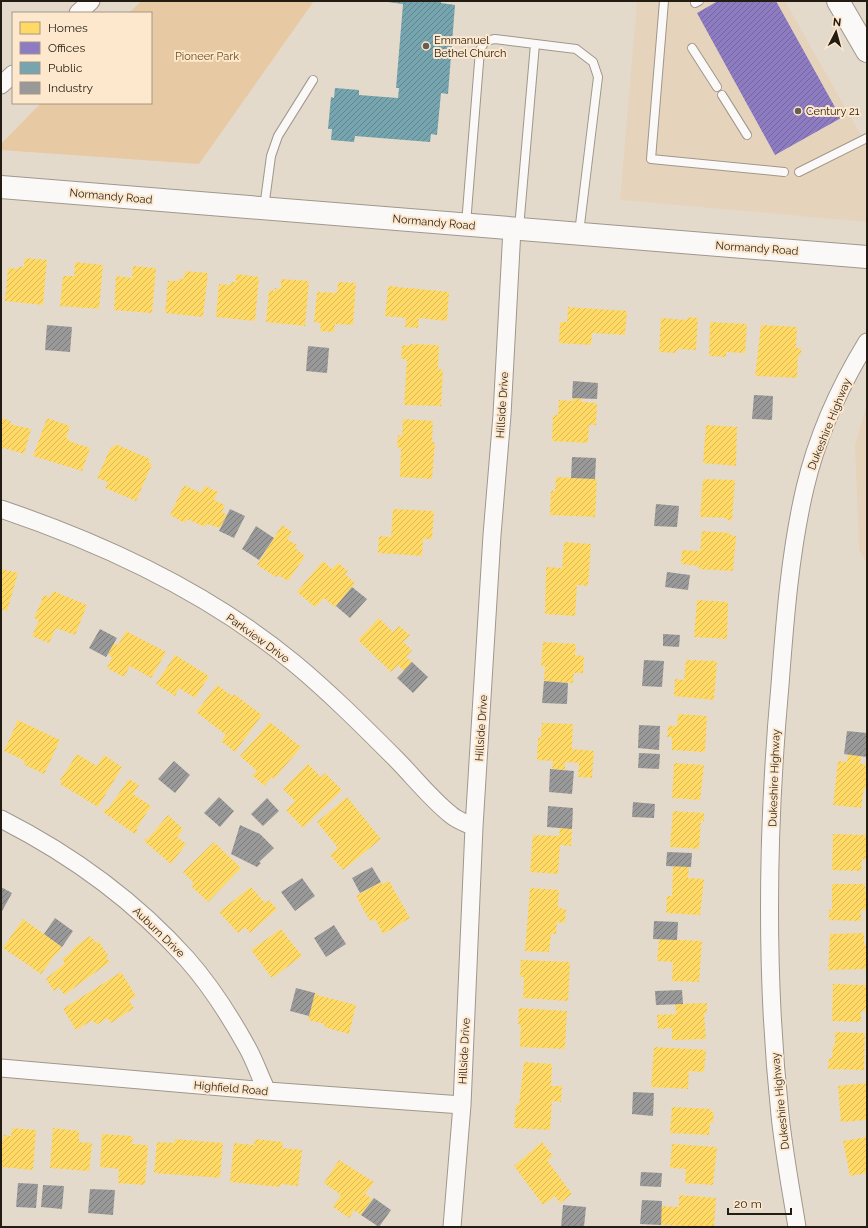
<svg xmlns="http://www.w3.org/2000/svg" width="868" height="1228" font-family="Raleway,sans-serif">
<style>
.built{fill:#e6d3bc}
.green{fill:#e7c9a3}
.homes{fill:url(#homes-hatch)}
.offices{fill:url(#offices-hatch)}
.public{fill:url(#public-hatch)}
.industry{fill:url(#industry-hatch)}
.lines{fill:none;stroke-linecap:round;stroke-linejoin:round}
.lane-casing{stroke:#9f978d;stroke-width:10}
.street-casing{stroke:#9f978d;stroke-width:19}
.secondary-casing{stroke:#9f978d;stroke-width:24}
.primary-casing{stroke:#9f978d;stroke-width:24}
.lane{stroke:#fbf9f7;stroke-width:8}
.street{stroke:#fbf9f7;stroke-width:17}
.secondary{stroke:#fbf9f7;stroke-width:22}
.primary{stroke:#fbf9f7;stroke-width:22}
.poi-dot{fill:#675e53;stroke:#fde8ce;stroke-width:1.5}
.labels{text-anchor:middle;stroke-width:4;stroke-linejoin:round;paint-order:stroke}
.poi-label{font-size:11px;fill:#231c12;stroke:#fde8ce;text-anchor:start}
.park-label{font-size:11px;fill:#6e4c1b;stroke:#fde8ce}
.street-label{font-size:11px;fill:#231c12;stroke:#fde8ce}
</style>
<defs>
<pattern id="homes-hatch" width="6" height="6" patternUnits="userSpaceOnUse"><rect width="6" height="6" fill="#ffd966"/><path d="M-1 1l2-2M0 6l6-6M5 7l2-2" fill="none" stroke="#daba57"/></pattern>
<pattern id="offices-hatch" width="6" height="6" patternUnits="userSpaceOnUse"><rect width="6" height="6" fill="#8e7cc3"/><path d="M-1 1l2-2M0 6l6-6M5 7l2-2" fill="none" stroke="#74659d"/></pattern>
<pattern id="public-hatch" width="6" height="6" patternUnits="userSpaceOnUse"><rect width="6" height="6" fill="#76a5af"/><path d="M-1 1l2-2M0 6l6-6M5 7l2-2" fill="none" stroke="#60868d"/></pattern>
<pattern id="industry-hatch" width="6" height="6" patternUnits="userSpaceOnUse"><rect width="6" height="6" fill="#999"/><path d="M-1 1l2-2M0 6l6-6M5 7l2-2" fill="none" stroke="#7c7c7b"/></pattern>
</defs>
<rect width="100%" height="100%" fill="#e4dacc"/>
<path class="built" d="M637,1H785L867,146V222L620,200Z
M867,403V563L859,550L855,445Z"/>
<path class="green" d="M141,1H314L199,164L1,150V144L41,103H151V13H129Z"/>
<path class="homes" d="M25,258L47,260L43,305L5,301L8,268L19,269V266L24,267Z
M75,262L103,265L99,309L60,306L63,276H74Z
M133,266L156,268L152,313L114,310L116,276L132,278Z
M185,271L208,273L203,317L165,313L168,281H179V278L184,279Z
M236,274L259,277L255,321L216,317L219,284L231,285V282H236Z
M281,279L309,281L305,326L266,322L269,290L275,291V288L281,289Z
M338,282L356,283L353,325L335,324L334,332L320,331L321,323L314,322L317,292L337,293Z
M388,286L449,292L447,321L419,318L418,328L405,327L406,318L385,316Z
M568,307L627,311L625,335L592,333L591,345L559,343L560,322H567Z
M687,317L698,318L696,350L677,349L676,353L659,352L661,318L687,320Z
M710,322L747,324L745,353L726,352V357L709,356Z
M761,325L797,327L796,348H801V355H798L797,378L755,376Z
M410,344L439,345L438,369L443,370L441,406L404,405L407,359H401L402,345L410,346Z
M573,398L582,399V402L597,403L596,425H589L588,443L552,441L553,415H558L559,400L573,401Z
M1,418L11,421L10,424L31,429L24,454L1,447Z
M47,418L70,426L66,438L70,439L69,441L90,448L82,471L33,456Z
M403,419L433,421L432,442H435L432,479L400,477L401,448L397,447L398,435L402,436Z
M706,425L737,427L736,466L703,463Z
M115,444L150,459L149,463L152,464L136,501L105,488L108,482L97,478L111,447L113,448Z
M556,477L597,479L595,517L550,515L551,491H555Z
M703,479L735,480L732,521L727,520V518L700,517Z
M184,485L201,493L205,486L218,492L214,500L225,505L222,512L227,515L220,528L207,524L205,527L187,519L185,523L170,515Z
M393,509L434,511L432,539H423L422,556L378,553L379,536L391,537Z
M282,525L292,532L287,539L297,545L295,548L305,556L288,581L278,575L276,577L257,565Z
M702,531L730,533V535L736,536L733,571L698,569L699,566L681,564L682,550L700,551Z
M564,542L591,544L588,586L577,585L575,616L545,614L546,567L562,568Z
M323,561L332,569L338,563L348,571L345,574L355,583L335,607L324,598L315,607L297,592Z
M1,569L18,573L7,611L1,609Z
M53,591L87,605L75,635L56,628L49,643L32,636L39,620L34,618L44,595L50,597Z
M697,600L728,602L727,639L694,637Z
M379,618L393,632L399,626L410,635L403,642L412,650L406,657L412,662L404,671L398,665L391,672L358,640Z
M126,631L166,652L151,678L130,666L124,677L107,668L112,657L108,654L114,643L118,645Z
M543,642L576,644L575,655L584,656L583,673H574L573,683L544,681L545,666H541Z
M175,655L209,676L195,698L179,688L175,696L156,684Z
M686,660L717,661L714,700L674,696L675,679L684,680Z
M217,685L232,696L234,694L262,715L235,752L221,741L226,735L196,712Z
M678,714L707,716L705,752L672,750V737H667L668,726H677Z
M18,720L60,740L44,774L23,764L25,761L4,751Z
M270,722L301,747L274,779L272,777L264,786L252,775L257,771L240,756Z
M542,723L573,724L572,749L594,751L592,778L578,777L579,763L565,762V770L552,769L553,761L537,760L538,737L541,738Z
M77,754L97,766L104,755L122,767L98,807L60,784L62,781L60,780Z
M848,754L861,756L860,764H867V788H864L861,808L833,805L838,761L847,762Z
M674,763L704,765L700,800L672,798Z
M308,764L321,777L325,773L342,790L303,828L286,810L295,801L283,789Z
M129,779L139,785L133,794L151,806L136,829L138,830L135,834L103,812L106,808L108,809Z
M347,797L381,839L343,870L330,855L338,848L317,822Z
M673,811L704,813V821L701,820L699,849L670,847Z
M168,815L183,829L177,837L186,844L171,864L144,841L146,838L147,840Z
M560,828L572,829L571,846L560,845L558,874L530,872L533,835L559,836Z
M833,834L866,835L867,859H862L861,871L832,870Z
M214,842L241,868L208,902L191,886L194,883L183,872Z
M673,866L689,867L688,878L704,879L700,915L666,913L667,896H672Z
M389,881L410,918L383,934L375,919L370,921L356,896L381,882L382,884Z
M832,884H865L867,910H861V921L829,920V910H832Z
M251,887L265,903L269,900L277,909L250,933L245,927L238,933L219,912Z
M530,888L559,890L558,908L566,909L565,923L557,922L556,934H551L549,952L525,951Z
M23,919L62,947L57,954L56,953L41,974L3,948Z
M281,929L302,956L272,978L251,950Z
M864,933V945H867V969L828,970L830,934Z
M90,936L96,943L98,941L108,955L106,957L110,962L64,995L59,987L54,991L46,979L65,963L62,959L73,951L71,950Z
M659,939L702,941L699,982L672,981L673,962L657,961Z
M521,960L570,962L568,1001L523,998L524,977H520Z
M121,972L136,996L129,1001L134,1008L111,1023L108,1018L96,1025L93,1020L76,1030L63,1009Z
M833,984L866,985L867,1011H861V1022L832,1021Z
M315,993H317V995L356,1005L349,1034L324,1027L325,1024L308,1020Z
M707,1003V1013H704L706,1039L672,1040V1028L658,1029L657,1015L676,1014L675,1004Z
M519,1008L567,1011L565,1049L520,1047L521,1025H518Z
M835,1032L865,1033L864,1070L828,1069L829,1058H832L833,1045H835Z
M654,1047L706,1050L704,1072L689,1071L688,1089L651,1087Z
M524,1062L552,1064L551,1086H562L561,1102L552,1101L550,1130L514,1128L516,1105H519Z
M867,1083V1120L841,1122L838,1086Z
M672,1107L711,1109V1112H714L713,1123L710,1122L709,1135L670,1133Z
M12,1128L36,1130L33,1170L1,1167V1139H4V1135L11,1136Z
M53,1128L79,1131V1142L92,1143L89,1171L50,1168Z
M102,1134L133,1136L132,1144L148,1145L145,1185L118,1183L119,1169L100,1167Z
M867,1137V1173L850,1176L843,1141Z
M175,1139L223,1143L220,1178L154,1173L157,1142L174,1143Z
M255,1139L283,1142L282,1148L302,1150L298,1186L280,1184V1187L230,1182L234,1143L254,1145Z
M542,1142L553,1156L547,1160L572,1194L560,1203L555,1196L543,1205L514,1166Z
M672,1144L717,1147L713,1185L685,1183L686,1169L670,1168Z
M339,1160L374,1182L365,1194L372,1199L361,1215L354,1210L349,1218L333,1207L341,1195L324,1183Z
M679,1195L716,1198L714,1227L661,1225V1206L679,1207Z"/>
<path class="offices" d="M718,1H776L841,118L775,155L697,13Z"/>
<path class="public" d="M380,1H441V3L455,5L448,94L441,93L437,135L431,134L430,142L355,136L354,142L331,140L332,129H328L331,97L334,98L335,88L359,90V95L398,98L399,88H396L403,4Z"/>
<path class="industry" d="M47,325L72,327L70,352L45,350Z
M308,346L329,348L327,373L306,371Z
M573,381L598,383L597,399L572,398Z
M754,395L773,396L772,420L752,419Z
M572,457L596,458L595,479L571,478Z
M656,504L679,506L677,527L654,526Z
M230,509L245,516L234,538L219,531Z
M256,526L274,538L259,560L242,549Z
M667,572L690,575L688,590L665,587Z
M352,587L367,599L350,618L336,606Z
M100,629L117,638L106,657L89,648Z
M663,634L680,635L679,647L663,646Z
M644,660L664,661L662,687L642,686Z
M412,662L428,677L413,693L397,678Z
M544,681L568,683L567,704L542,703Z
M639,725L660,726L659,750L638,748Z
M847,731L867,733V757L844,754Z
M639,753L660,754L659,769L638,768Z
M174,761L190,775L175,793L158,779Z
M550,769L574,771L572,794L549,792Z
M219,797L234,811L220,827L204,813Z
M267,798L279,811L263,826L251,814Z
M633,802L655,804L654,818L632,817Z
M548,806L573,808L572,829L547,827Z
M240,825L260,834L274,848L259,862L261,863L257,867L231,854Z
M667,852L692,853L691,867L666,866Z
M372,867L381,882L360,893L352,878Z
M302,878L315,896L295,911L281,892Z
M1,887L12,893L1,913Z
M55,918L73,931L62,947L44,934Z
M654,921L678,922L677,940L653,939Z
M334,925L346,944L326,957L314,938Z
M296,988L315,993L309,1016L290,1011Z
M682,990L683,1004L656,1005L655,991Z
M633,1092L654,1093L653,1116L632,1114Z
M641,1172L662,1173L661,1187L640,1186Z
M18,1183L38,1184L36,1208L16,1207Z
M43,1185L64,1186L62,1209L41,1207Z
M90,1189L115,1190L113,1215L88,1213Z
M374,1198L391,1210L379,1227L361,1215Z
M642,1200L662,1201L661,1225L640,1224Z
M563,1205L586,1207L584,1227H561Z"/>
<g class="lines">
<defs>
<path id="lane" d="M664,1L651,159L784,172
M695,3L699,1
M692,48L717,87
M722,95L747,135
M799,172L867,138
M264,208L271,156L278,136L313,80
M466,224L480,50L485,41L495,39L576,49L593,62L598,77L579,233
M519,228L535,44"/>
<path id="street" d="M78,13L91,1
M1,85L13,74
M1,509C105,544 209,593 294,663C329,692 362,725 395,758C413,776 430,798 450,814C456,820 466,823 474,827
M1,819C70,854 135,901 187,959C209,984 231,1018 247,1047C255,1061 260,1077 267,1091
M1,1068L267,1091L462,1105
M452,1227L462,1105L474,827L492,535L502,415L512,229
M797,1227C791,1190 784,1153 780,1115C765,973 767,828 780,685C785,619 790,552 805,488C817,437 840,386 867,342"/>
<path id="secondary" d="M1,187L867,257"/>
<path id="primary" d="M838,1L867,51"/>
</defs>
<use href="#lane" class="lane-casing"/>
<use href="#street" class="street-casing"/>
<use href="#secondary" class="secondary-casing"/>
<use href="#primary" class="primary-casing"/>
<use href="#lane" class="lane"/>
<use href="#street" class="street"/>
<use href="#secondary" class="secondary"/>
<use href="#primary" class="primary"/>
</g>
<g class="poi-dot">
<circle cx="426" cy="46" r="4"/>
<circle cx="798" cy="111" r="4"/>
</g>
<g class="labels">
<g class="poi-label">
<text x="434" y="44">Emmanuel<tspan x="434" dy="13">Bethel Church</tspan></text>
<text x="806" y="115">Century 21</text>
</g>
<g class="park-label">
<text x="207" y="60">Pioneer Park</text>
</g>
<g class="street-label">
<text transform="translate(111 196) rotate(5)" y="4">Normandy Road</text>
<text transform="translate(434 222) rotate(5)" y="4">Normandy Road</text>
<text transform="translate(757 248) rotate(4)" y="4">Normandy Road</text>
<text transform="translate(502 405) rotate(-86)" y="4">Hillside Drive</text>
<text transform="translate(829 424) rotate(-68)" y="4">Dukeshire Highway</text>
<text transform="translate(258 638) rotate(36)" y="4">Parkview Drive</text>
<text transform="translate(481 728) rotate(-86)" y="4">Hillside Drive</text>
<text transform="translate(774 778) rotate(-88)" y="4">Dukeshire Highway</text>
<text transform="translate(159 932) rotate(44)" y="4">Auburn Drive</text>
<text transform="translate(464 1051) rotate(-87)" y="4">Hillside Drive</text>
<text transform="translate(231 1088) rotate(5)" y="4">Highfield Road</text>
<text transform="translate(780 1101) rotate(-96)" y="4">Dukeshire Highway</text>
</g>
</g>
<rect width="868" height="1228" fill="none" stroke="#231c12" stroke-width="4"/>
<rect x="12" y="12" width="140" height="92" fill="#fde8ce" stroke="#a69683"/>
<rect x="20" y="22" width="20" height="12" fill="#ffd966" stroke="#a69683"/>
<text x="48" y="32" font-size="12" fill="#231c12">Homes</text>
<rect x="20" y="42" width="20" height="12" fill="#8e7cc3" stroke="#a69683"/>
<text x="48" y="52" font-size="12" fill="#231c12">Offices</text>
<rect x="20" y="62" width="20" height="12" fill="#76a5af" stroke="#a69683"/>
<text x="48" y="72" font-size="12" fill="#231c12">Public</text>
<rect x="20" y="82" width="20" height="12" fill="#999999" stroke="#a69683"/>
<text x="48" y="92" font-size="12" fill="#231c12">Industry</text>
<g transform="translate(836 32) rotate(6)" stroke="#fde8ce" stroke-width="3" paint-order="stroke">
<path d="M0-3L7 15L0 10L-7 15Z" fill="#231c12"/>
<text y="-6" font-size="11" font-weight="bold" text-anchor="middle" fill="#231c12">N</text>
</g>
<path d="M728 1208v6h63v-6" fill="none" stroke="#231c12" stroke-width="2"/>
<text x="734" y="1208" font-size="12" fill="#231c12" stroke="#fde8ce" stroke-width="3" paint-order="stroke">20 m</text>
</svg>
